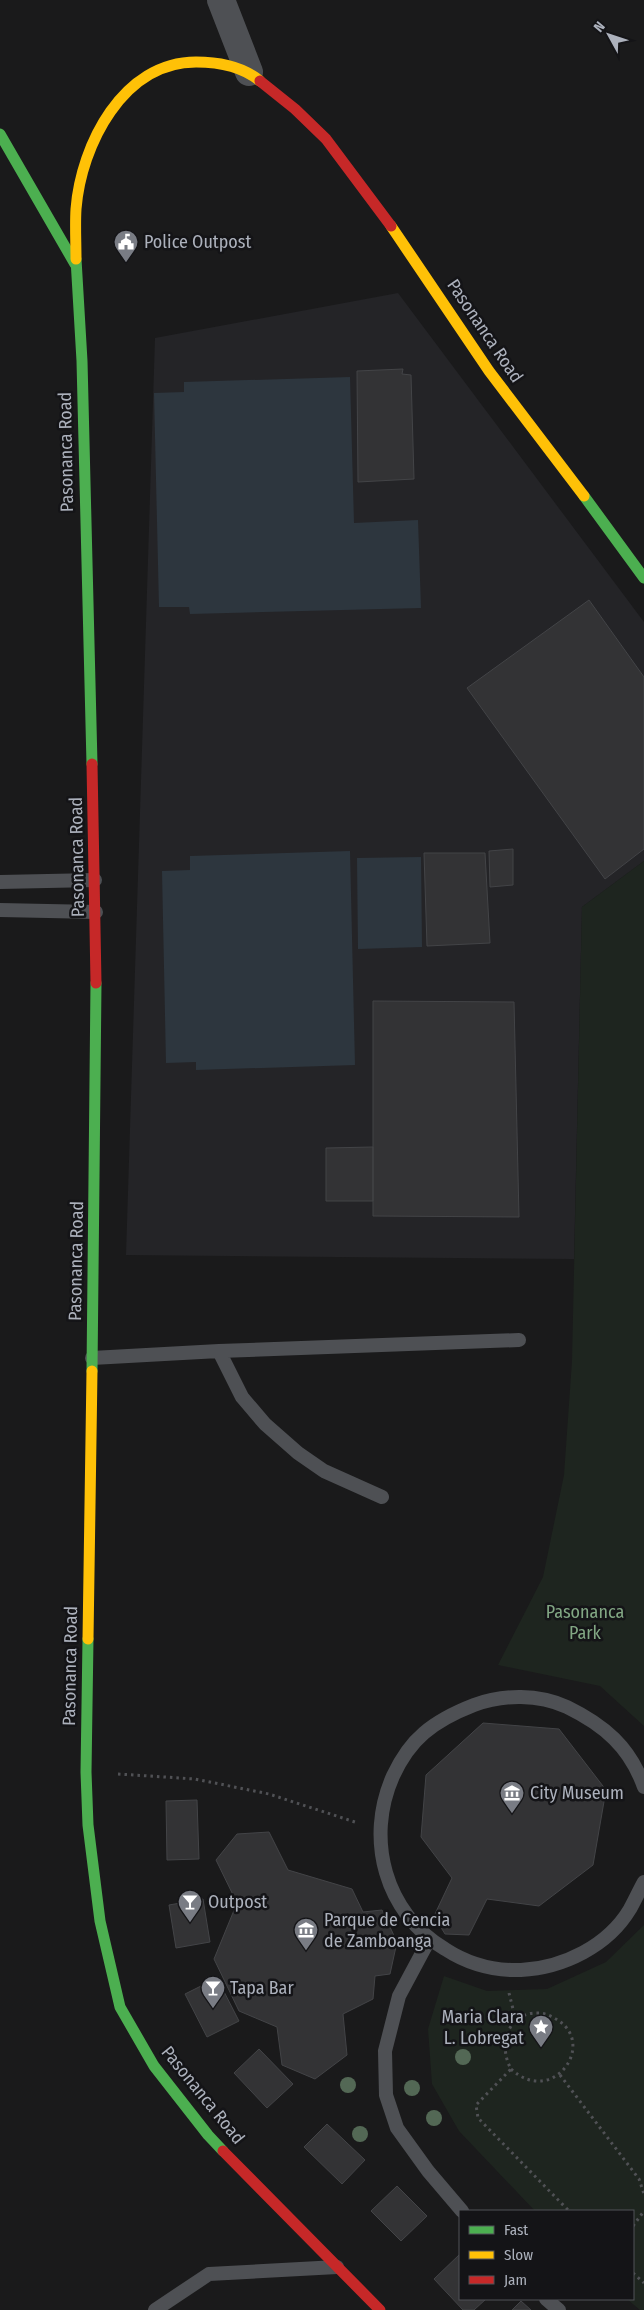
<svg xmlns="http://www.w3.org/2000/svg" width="644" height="2310" font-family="'Fira Sans Condensed',sans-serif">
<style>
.built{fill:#242427}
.green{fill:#1e251f}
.water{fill:#2d363e}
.building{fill:#333335;stroke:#434447}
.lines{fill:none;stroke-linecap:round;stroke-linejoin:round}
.path{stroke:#505155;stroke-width:3;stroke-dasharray:2.5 4;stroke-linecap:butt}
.lane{stroke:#4e5054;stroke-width:14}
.street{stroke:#4e5054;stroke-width:28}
.fast{stroke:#4caf50;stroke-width:11}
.slow{stroke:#ffc107;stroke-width:11}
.jam{stroke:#c62828;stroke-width:11}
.tree{fill:#536855}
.labels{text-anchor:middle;stroke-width:5;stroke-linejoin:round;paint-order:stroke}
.poi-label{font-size:18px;fill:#acb1bc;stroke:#141417;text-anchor:start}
.street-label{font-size:18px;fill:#acb1bc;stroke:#141417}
.park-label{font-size:18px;fill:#82a784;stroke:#141417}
</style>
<rect width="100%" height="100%" fill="#1a1a1b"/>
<path class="built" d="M398,293L644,622V861L582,907L574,1259L126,1255L155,338Z"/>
<path class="green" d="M644,861V1726L600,1686L498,1665L543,1577L564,1475L572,1361L582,907Z
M644,1925V2310H640L627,2299H633V2211H535L459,2131L432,2084L428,2029L444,1976L487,1991L547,1989L606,1962Z"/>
<path class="water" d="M350,377L354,523L418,520L421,608L190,614L189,607H159L154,393L184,392V382Z
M350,851L355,1065L196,1070V1062L166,1063L162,871L190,870V856Z
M421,857L422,947L358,949L357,858Z"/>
<path class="building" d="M403,369L402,374L411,375L414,479L358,482L357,371Z
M589,600L644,677V849L605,879L467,688Z
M513,849V885L490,887L489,851Z
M424,853H485L490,943L427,946Z
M373,1001L514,1002L519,1217L373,1216Z
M373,1147V1201H326V1148Z
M483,1723L559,1729L606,1790L593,1865L539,1906L487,1899L469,1935L445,1934L434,1916L452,1878L421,1837L426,1775Z
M197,1800L199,1859L167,1860L166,1801Z
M269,1832L288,1870L352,1889L363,1912L382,1910L397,1942L390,1974L375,1976L373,1999L343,2014L347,2055L315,2079L282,2065L277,2027L239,2011L214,1959L237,1903L216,1860L237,1834Z
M203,1899L210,1942L176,1948L169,1905Z
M217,1978L239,2021L207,2037L185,1994Z
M259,2049L293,2084L267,2108L234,2073Z
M327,2124L365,2160L342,2184L304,2147Z
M397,2186L427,2216L401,2241L371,2211Z
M460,2254V2299H486L474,2310H463L434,2279Z
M521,2301L531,2310H512Z"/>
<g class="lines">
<path class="path" d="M118,1774L195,1779L269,1794L358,1823
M509,1993L516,2021
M511,2069C552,2107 596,2046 559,2021C553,2017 546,2013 538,2013C507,2012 498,2046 511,2069L476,2105L478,2118L569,2211
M560,2075L639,2179L644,2194
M633,2226L644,2211
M633,2273L644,2283"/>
<path class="lane" d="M0,882L95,880
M0,910L96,912
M219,1351L242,1397L265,1424L298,1453L324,1471L382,1497
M92,1358L219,1351L519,1340
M644,1787C630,1747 604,1725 567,1707C539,1694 503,1694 474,1705C456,1712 439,1720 424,1733C411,1744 400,1761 393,1776C365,1839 385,1913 445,1949C468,1964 493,1971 521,1970C563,1968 608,1946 630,1909C635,1900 639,1891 644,1882
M429,1940L399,1996L385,2051L386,2095L397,2128L428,2171L462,2211
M546,2299L559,2310
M155,2310L209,2274L337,2267"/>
<path class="street" d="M221,0L249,72"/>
<path class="fast" d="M0,134L75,264
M76,259L82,361L92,764
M584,496L644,578
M92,1371L96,983
M88,1639L86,1772L88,1825L100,1921L120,2007L154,2066L208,2135L223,2151"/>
<path class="slow" d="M391,226L489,371L584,496
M76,259C76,242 75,225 76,209C81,145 123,62 196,62C218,62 243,67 260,81
M88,1639L92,1371"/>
<path class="jam" d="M260,81L295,109L326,139L391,226
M92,764L96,983
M223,2151L380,2310"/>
</g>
<g class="tree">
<circle cx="463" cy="2057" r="8"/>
<circle cx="348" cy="2085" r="8"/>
<circle cx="412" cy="2088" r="8"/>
<circle cx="434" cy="2118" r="8"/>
<circle cx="360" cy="2134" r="8"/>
</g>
<defs>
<symbol id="civic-pin" viewBox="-11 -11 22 30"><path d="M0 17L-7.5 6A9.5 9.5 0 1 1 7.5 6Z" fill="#797c84" stroke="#141417"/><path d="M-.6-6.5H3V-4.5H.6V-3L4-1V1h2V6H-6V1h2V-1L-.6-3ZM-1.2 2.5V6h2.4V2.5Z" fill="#fff"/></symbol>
<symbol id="museum-pin" viewBox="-11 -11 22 30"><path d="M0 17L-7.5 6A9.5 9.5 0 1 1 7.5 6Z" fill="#797c84" stroke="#141417"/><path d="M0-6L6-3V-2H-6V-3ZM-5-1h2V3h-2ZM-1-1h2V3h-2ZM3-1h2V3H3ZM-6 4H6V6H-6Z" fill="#fff"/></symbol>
<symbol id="bar-pin" viewBox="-11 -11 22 30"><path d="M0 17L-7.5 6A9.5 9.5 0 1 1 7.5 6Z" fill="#797c84" stroke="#141417"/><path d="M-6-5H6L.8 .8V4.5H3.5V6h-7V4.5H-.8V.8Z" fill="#fff"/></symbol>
<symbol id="sight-pin" viewBox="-11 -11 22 30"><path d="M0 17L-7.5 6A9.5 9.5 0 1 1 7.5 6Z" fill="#797c84" stroke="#141417"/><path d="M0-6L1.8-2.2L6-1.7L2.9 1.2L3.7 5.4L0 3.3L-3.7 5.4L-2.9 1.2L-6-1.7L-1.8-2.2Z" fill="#fff"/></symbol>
</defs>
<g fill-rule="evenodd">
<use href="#civic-pin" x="112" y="228" width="28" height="38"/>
<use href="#museum-pin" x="498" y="1779" width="28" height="38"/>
<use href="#bar-pin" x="176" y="1888" width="28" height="38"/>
<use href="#museum-pin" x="292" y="1916" width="28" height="38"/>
<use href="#bar-pin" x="199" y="1974" width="28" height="38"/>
<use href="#sight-pin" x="527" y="2013" width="28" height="38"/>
</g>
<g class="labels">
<g class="poi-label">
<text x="144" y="248">Police Outpost</text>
<text x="530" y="1799">City Museum</text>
<text x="208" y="1908">Outpost</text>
<text x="324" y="1926">Parque de Cencia<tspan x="324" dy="21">de Zamboanga</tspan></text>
<text x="230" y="1994">Tapa Bar</text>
<text x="524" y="2023" text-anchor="end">Maria Clara<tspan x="524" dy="21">L. Lobregat</tspan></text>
</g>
<g class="street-label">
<text transform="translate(485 331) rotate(56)" y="6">Pasonanca Road</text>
<text transform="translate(66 452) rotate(-91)" y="6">Pasonanca Road</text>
<text transform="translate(77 857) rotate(-91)" y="6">Pasonanca Road</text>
<text transform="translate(76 1261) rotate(-89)" y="6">Pasonanca Road</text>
<text transform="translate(70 1666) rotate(-89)" y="6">Pasonanca Road</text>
<text transform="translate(203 2095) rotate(51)" y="6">Pasonanca Road</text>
</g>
<g class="park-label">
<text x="585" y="1618">Pasonanca<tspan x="585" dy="21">Park</tspan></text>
</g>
</g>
<rect x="459" y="2210" width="175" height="90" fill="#141417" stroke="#515359"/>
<rect x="469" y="2226" width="25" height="8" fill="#4caf50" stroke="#515359"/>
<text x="504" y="2235" font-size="15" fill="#acb1bc">Fast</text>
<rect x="469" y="2251" width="25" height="8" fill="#ffc107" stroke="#515359"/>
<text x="504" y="2260" font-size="15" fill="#acb1bc">Slow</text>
<rect x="469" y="2276" width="25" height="8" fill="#c62828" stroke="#515359"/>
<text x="504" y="2285" font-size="15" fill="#acb1bc">Jam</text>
<g transform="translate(609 35) rotate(310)" stroke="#141417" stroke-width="4" paint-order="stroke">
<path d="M0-4L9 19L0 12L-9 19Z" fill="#acb1bc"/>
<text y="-8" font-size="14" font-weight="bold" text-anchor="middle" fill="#acb1bc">N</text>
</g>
</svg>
